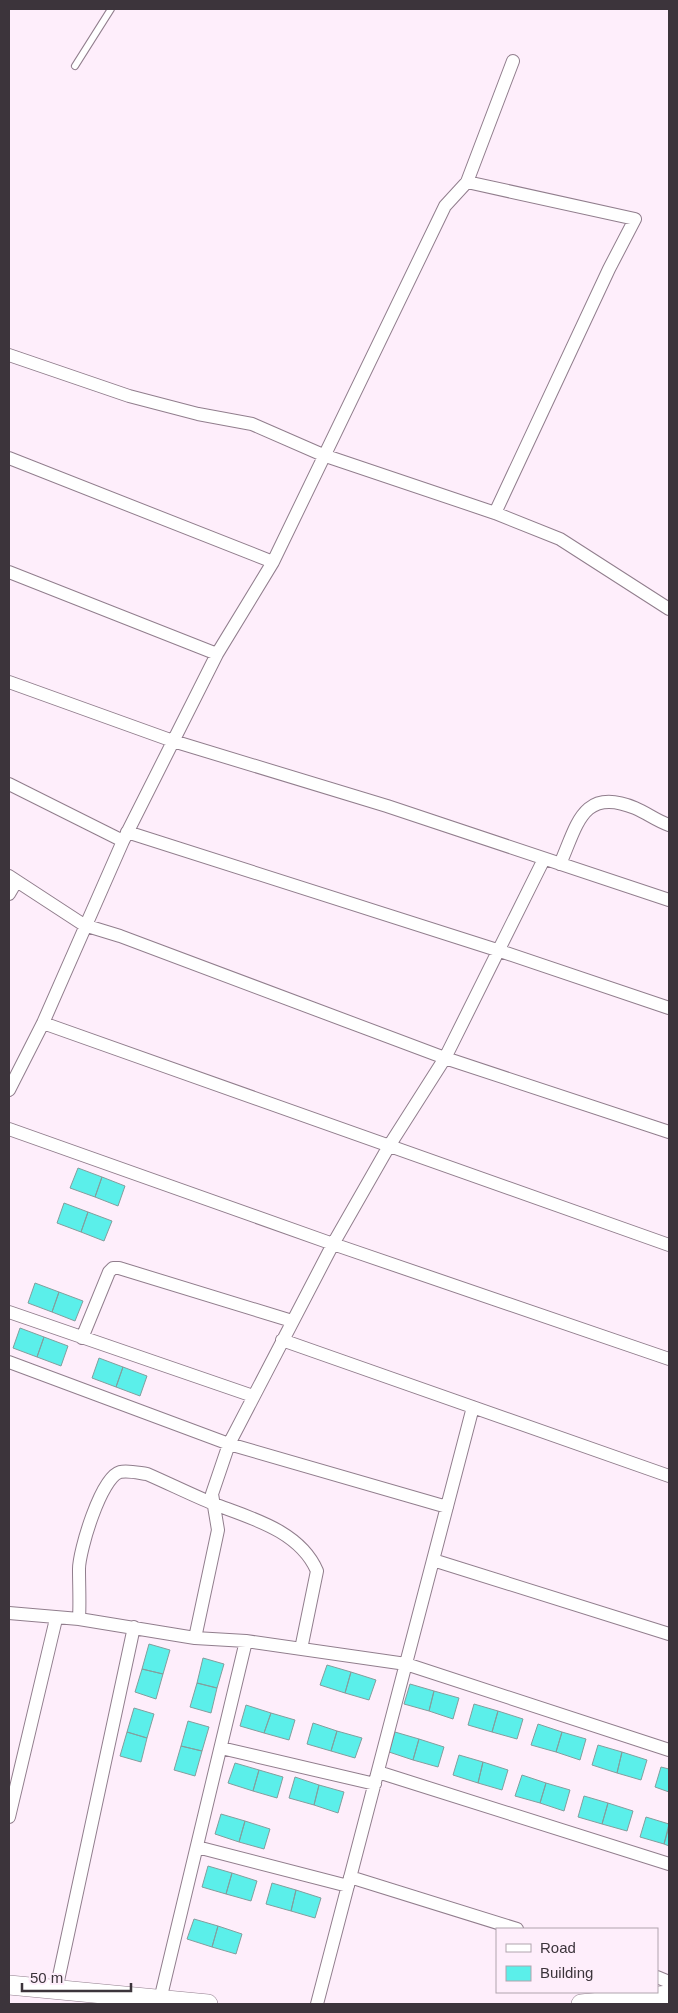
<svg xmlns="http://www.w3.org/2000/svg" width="678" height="2013" font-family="Helvetica,sans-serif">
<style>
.building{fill:#5befea;stroke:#839e9d}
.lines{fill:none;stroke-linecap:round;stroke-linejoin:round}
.lane-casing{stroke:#917e8d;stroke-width:8}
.street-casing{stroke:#917e8d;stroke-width:14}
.secondary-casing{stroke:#917e8d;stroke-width:20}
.lane{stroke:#fff;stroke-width:6}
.street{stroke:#fff;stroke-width:12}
.secondary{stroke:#fff;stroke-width:19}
</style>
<rect width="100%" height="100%" fill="#feeefb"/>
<path class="building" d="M78,1168L102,1177L95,1197L70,1188Z
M102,1177L125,1186L118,1206L95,1197Z
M64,1203L88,1212L81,1232L57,1223Z
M88,1212L112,1221L104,1241L81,1232Z
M35,1283L59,1292L52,1312L28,1303Z
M59,1292L83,1301L75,1321L52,1312Z
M20,1328L44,1337L37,1357L13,1348Z
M44,1337L68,1346L61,1366L37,1357Z
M99,1358L123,1367L116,1387L92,1378Z
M123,1367L147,1376L140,1396L116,1387Z
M149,1644L170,1650L163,1674L142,1669Z
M203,1658L224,1664L217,1688L197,1683Z
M327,1665L351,1672L345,1693L320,1685Z
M142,1669L163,1674L156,1699L135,1692Z
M351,1672L376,1680L369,1700L345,1693Z
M197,1683L217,1688L211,1713L190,1707Z
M410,1684L434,1691L429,1711L404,1704Z
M434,1691L459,1698L453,1719L429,1711Z
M474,1704L498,1711L492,1732L468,1725Z
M246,1705L271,1713L264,1733L240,1726Z
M134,1708L154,1714L147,1738L127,1732Z
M498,1711L523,1719L517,1739L492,1732Z
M271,1713L295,1720L289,1740L264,1733Z
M188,1721L209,1727L202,1751L181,1746Z
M313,1723L337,1731L331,1751L307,1744Z
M538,1724L562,1732L556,1752L531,1745Z
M337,1731L362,1738L355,1758L331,1751Z
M127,1732L147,1738L141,1762L120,1756Z
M395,1732L419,1739L413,1760L389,1752Z
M562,1732L586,1739L580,1760L556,1752Z
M419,1739L444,1747L438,1767L413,1760Z
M598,1745L622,1752L617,1773L592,1765Z
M181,1746L202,1751L195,1776L174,1770Z
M622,1752L647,1760L641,1780L617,1773Z
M459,1755L483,1762L478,1783L453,1775Z
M483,1762L508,1770L502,1790L478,1783Z
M235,1763L259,1770L253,1791L228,1783Z
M661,1767L669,1769V1792L655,1787Z
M259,1770L283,1777L277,1798L253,1791Z
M522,1775L546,1783L540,1803L515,1796Z
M295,1777L319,1785L314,1805L289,1798Z
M546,1783L570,1790L564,1811L540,1803Z
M319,1785L344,1792L338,1813L314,1805Z
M584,1796L608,1803L602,1824L578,1817Z
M608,1803L633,1811L627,1831L602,1824Z
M221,1814L245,1821L239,1842L215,1834Z
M646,1817L669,1824L664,1844L640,1837Z
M245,1821L270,1829L264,1849L239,1842Z
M669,1827V1846L664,1844Z
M208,1866L232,1873L226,1894L202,1887Z
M232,1873L257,1881L251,1901L226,1894Z
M272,1883L296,1890L291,1911L266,1904Z
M296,1890L321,1898L315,1918L291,1911Z
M194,1919L218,1926L212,1947L187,1939Z
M218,1926L242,1934L236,1954L212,1947Z"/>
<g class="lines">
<defs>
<path id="lane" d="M75,66L111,9"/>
<path id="street" d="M467,182L513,61
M9,355L129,396L198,414L252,424L323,455L495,513L560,539L669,609
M9,458L273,562
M9,572L217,654
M9,682L173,741L387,806L669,900
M9,784L123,841
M127,832L500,951L669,1008
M560,864C577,826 582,786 635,808C647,813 657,821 669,825
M9,876L84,925L120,936L445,1058L669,1132
M9,894L16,882
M43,1023L669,1245
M9,1090L43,1023L123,841L217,654L273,562L445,206L467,182L635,219L609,269L495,513
M9,1129L333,1244L669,1359
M9,1312L253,1396
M82,1338L109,1272L113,1268H119L292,1321
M282,1340L669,1476
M9,1362L229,1444L447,1507
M433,1560L669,1634
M9,1613L79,1619L195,1638L246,1641L406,1664L669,1750
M79,1619C80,1602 79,1586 79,1569C79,1551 101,1477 120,1472C128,1470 139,1473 147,1474C170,1484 192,1495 214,1504C251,1518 300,1531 317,1571L301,1649
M195,1638L218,1530L212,1494L229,1444L333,1244L389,1146L445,1058L544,859
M221,1748L375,1784
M378,1772L669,1864
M9,1817L56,1619
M197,1847L348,1886
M350,1877L517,1929
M657,1977L669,1982
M56,1990L134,1627
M160,2000L246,1641
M317,2004L473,1407"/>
<path id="secondary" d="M9,1985L208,2004
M581,2004L669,1995"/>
</defs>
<use href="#lane" class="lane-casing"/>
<use href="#street" class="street-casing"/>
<use href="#secondary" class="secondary-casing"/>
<use href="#lane" class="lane"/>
<use href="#street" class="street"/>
<use href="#secondary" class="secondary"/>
</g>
<rect width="678" height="2013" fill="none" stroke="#3c343b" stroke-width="20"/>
<rect x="496" y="1928" width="162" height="65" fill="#feeefb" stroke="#b0a4ae"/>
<rect x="506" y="1944" width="25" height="8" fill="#ffffff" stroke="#b0a4ae"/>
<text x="540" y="1953" font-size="15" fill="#3c343b">Road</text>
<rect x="506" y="1966" width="25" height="15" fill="#5befea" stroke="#b0a4ae"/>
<text x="540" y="1978" font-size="15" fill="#3c343b">Building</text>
<path d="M22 1983v8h109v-8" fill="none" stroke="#3c343b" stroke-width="2.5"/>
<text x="30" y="1983" font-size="15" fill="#3c343b" stroke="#feeefb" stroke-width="4" paint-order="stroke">50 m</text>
</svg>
